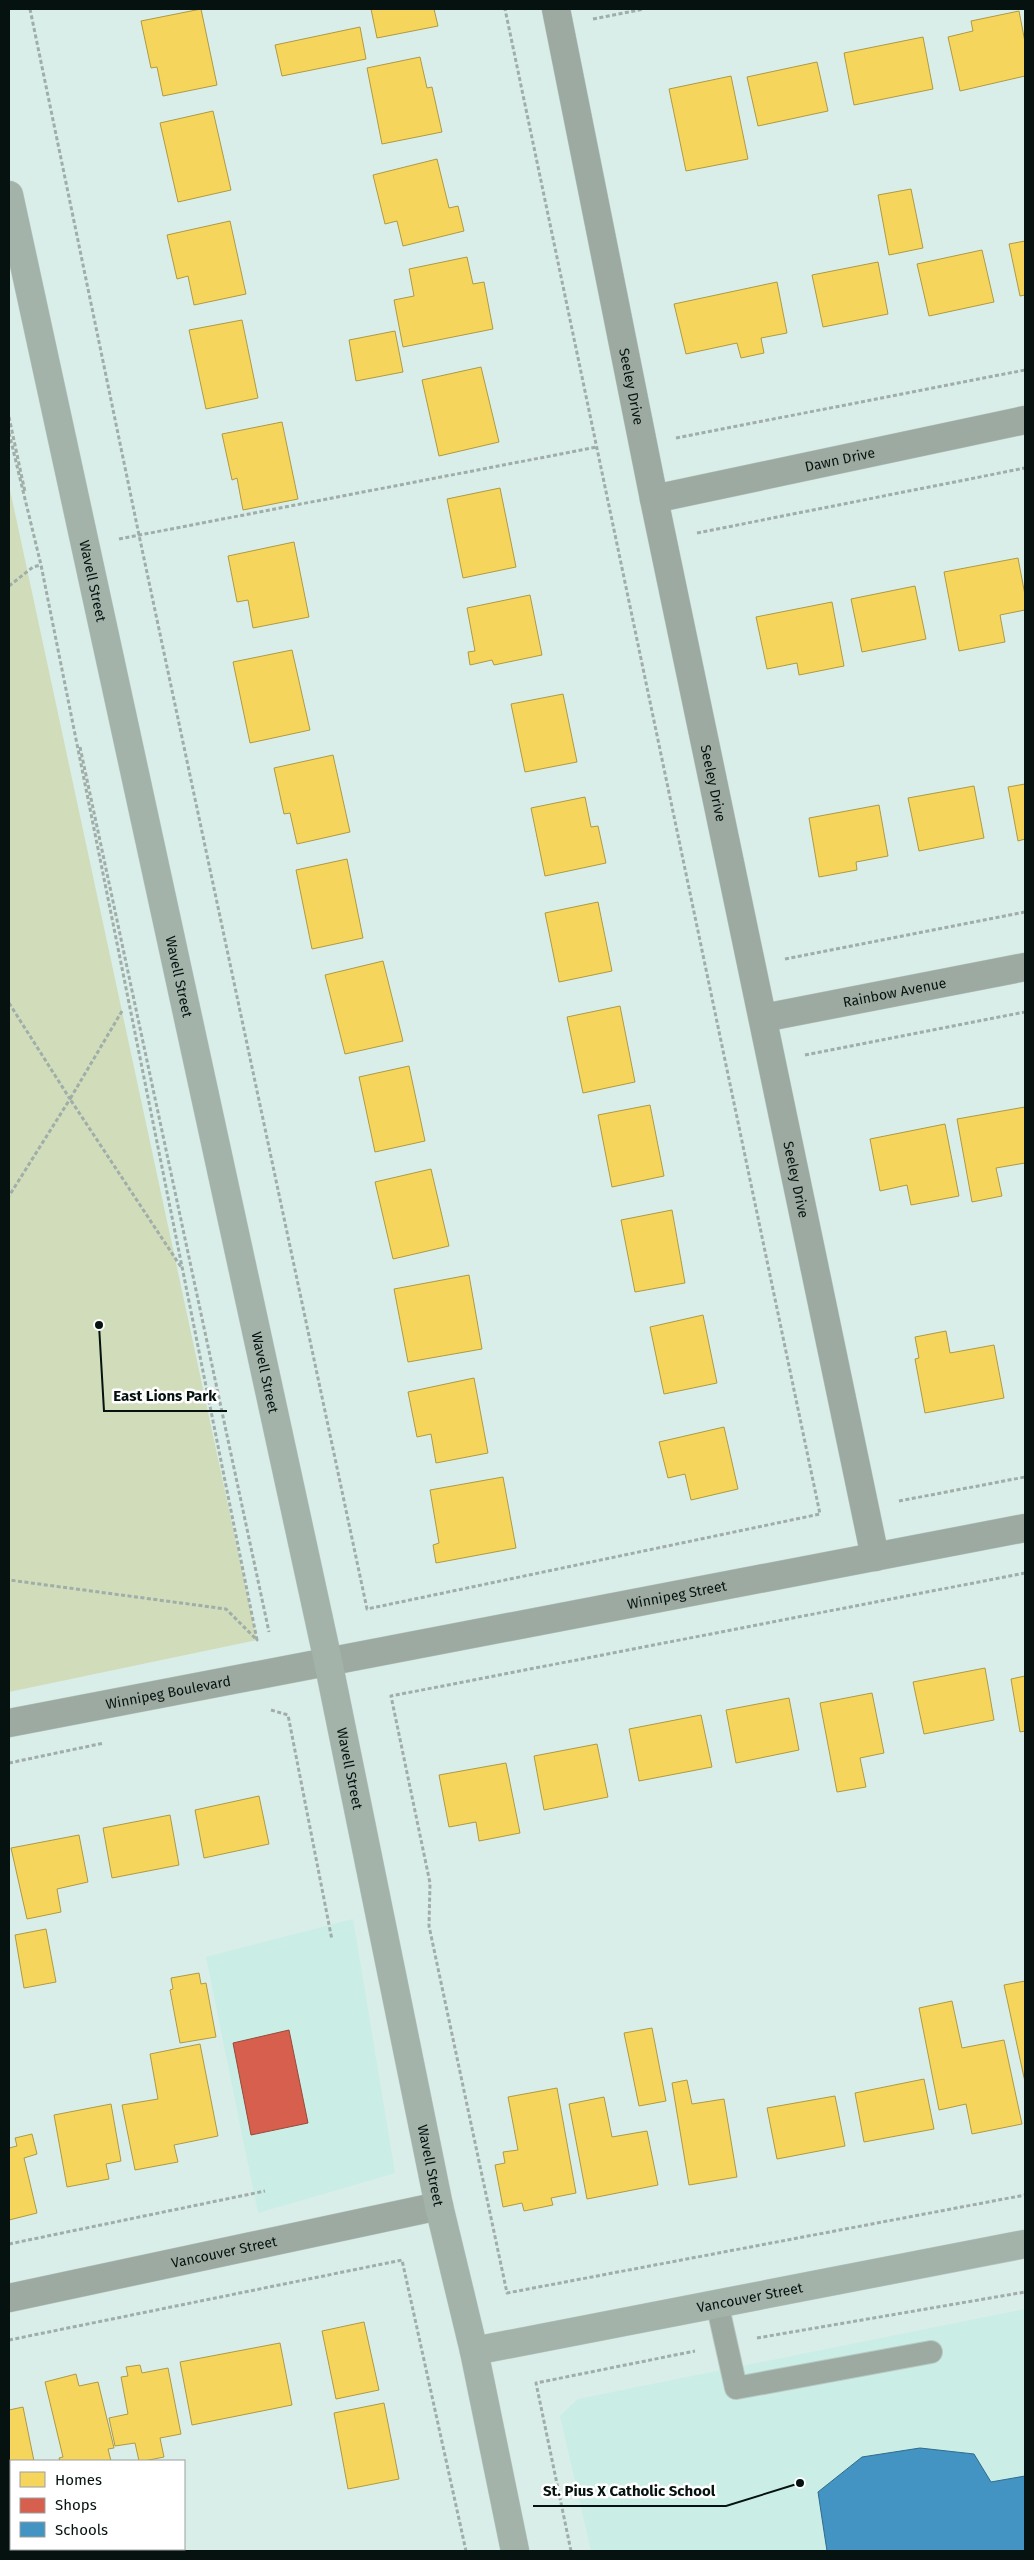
<svg xmlns="http://www.w3.org/2000/svg" width="1034" height="2560" font-family="'Fira Sans',sans-serif">
<style>
.built{fill:#caede5}
.green{fill:#d1ddba}
.homes{fill:#f6d55c;stroke:#ae9a45}
.shops{fill:#d6604d;stroke:#97493a}
.schools{fill:#4393c3;stroke:#306c8d}
.lines{fill:none;stroke-linecap:round;stroke-linejoin:round}
.lane-casing{stroke:#b9c9c5;stroke-width:24}
.street-casing{stroke:#b9c9c5;stroke-width:29}
.secondary-casing{stroke:#b9c9c5;stroke-width:29}
.path{stroke:#a0ada8;stroke-width:3;stroke-dasharray:4 2.5;stroke-linecap:butt}
.lane{stroke:#9daaa1;stroke-width:22}
.street{stroke:#9daaa1;stroke-width:28}
.secondary{stroke:#a3b3aa;stroke-width:28}
.labels{text-anchor:middle;stroke-width:5;stroke-linejoin:round;paint-order:stroke}
.street-label{font-size:14px;fill:#05120f;stroke:#fff}
.leader{fill:none;stroke:#05120f;stroke-width:2}
.callout-dot{fill:#05120f;stroke:#fff;stroke-width:2}
.callout-label{font-size:15px;text-anchor:middle;font-weight:bold;fill:#05120f;stroke:#fff;stroke-width:5;stroke-linejoin:round;paint-order:stroke}
</style>
<rect width="100%" height="100%" fill="#d9eee9"/>
<path class="built" d="M353,1919L395,2173L258,2213L206,1957Z
M1025,2309V2551H591L560,2416L578,2399Z"/>
<path class="green" d="M9,485L257,1640L9,1692Z"/>
<path class="homes" d="M201,9L217,85L163,96L157,67L151,68L141,21Z
M371,9H434L438,26L377,38Z
M1019,11L1025,42V76L960,91L948,37L973,31L971,21Z
M360,27L366,59L282,76L275,45Z
M923,37L933,89L854,105L844,53Z
M420,57L427,88L432,87L442,132L382,144L367,68Z
M817,62L828,111L758,126L747,77Z
M731,76L748,159L686,171L669,89Z
M213,111L231,190L178,202L160,123Z
M437,159L449,208L458,206L464,231L403,246L397,221L385,224L373,175Z
M911,189L923,248L889,255L878,195Z
M230,221L246,294L194,305L188,276L177,279L167,235Z
M1025,241V295L1020,296L1009,244Z
M982,250L994,302L929,316L917,264Z
M467,257L473,284L484,282L493,329L403,347L394,300L414,296L409,269Z
M878,262L888,314L823,327L812,275Z
M777,282L787,333L761,338L764,353L741,358L737,343L686,354L674,304Z
M242,320L258,398L206,409L189,330Z
M395,331L403,372L356,381L349,340Z
M481,367L499,442L439,456L422,380Z
M282,422L298,499L243,510L237,478L232,480L222,434Z
M500,488L516,567L463,578L447,499Z
M294,542L309,617L253,628L248,600L237,602L228,556Z
M1018,558L1025,595V610L1000,615L1005,642L959,651L944,572Z
M915,586L926,639L862,652L851,599Z
M530,595L542,655L494,665L492,660L470,665L468,652L475,651L467,608Z
M832,602L844,666L799,675L797,663L767,669L756,617Z
M292,650L310,730L250,743L233,662Z
M563,694L577,762L525,772L511,704Z
M333,755L350,832L297,844L290,813L284,814L274,768Z
M1025,784V839L1018,841L1008,787Z
M974,786L984,838L919,851L908,798Z
M585,797L591,827L598,826L606,863L545,876L531,808Z
M879,805L888,856L856,862L857,870L819,877L809,818Z
M347,859L363,938L312,949L296,870Z
M598,902L612,971L559,982L545,913Z
M383,961L403,1041L345,1054L325,975Z
M620,1006L635,1082L583,1093L567,1017Z
M409,1066L425,1141L375,1152L359,1077Z
M650,1105L664,1176L612,1187L598,1115Z
M1025,1107V1163L996,1168L1002,1196L972,1202L957,1119Z
M945,1124L959,1196L911,1205L907,1185L880,1191L870,1139Z
M431,1169L449,1246L393,1259L375,1182Z
M672,1210L685,1283L635,1292L621,1220Z
M469,1275L482,1349L408,1362L394,1289Z
M703,1315L717,1383L664,1394L650,1327Z
M946,1331L950,1353L994,1345L1004,1398L925,1413L915,1359L919,1358L915,1337Z
M474,1378L488,1453L436,1463L431,1434L417,1437L408,1392Z
M724,1427L738,1489L691,1500L685,1474L668,1478L659,1442Z
M503,1477L516,1548L436,1563L433,1545L439,1543L430,1490Z
M985,1668L994,1720L924,1734L913,1682Z
M1025,1676V1731L1020,1732L1011,1679Z
M872,1693L884,1753L860,1758L866,1787L837,1792L820,1703Z
M789,1698L799,1750L736,1763L726,1710Z
M701,1715L712,1767L639,1781L629,1729Z
M597,1744L608,1797L544,1810L534,1756Z
M506,1763L520,1833L479,1841L476,1822L449,1827L439,1775Z
M259,1796L269,1844L204,1858L195,1810Z
M170,1815L179,1865L112,1878L103,1828Z
M79,1835L88,1882L57,1889L61,1912L27,1919L11,1848Z
M46,1929L56,1982L24,1988L15,1935Z
M199,1973L201,1984L206,1983L216,2037L180,2043L170,1990L173,1989L171,1978Z
M1025,1981V2082L1004,1985Z
M952,2001L962,2048L1004,2040L1022,2124L972,2134L966,2104L939,2110L919,2008Z
M652,2028L666,2101L639,2106L624,2033Z
M200,2044L218,2136L174,2145L178,2162L135,2170L122,2105L158,2099L150,2054Z
M924,2079L934,2129L864,2142L855,2093Z
M687,2080L692,2104L724,2099L737,2177L689,2185L672,2083Z
M557,2088L576,2193L551,2198L553,2205L524,2211L522,2203L503,2207L495,2165L505,2163L503,2152L518,2150L508,2097Z
M835,2096L845,2146L777,2159L767,2108Z
M604,2097L612,2137L647,2131L658,2185L587,2199L569,2104Z
M111,2104L121,2161L106,2164L109,2179L67,2187L54,2115Z
M32,2134L37,2154L24,2158L37,2213L9,2220V2148L17,2146L15,2138Z
M364,2322L379,2390L336,2399L322,2331Z
M280,2343L292,2405L192,2425L180,2362Z
M140,2365L142,2373L168,2368L181,2434L160,2438L164,2457L144,2461H139L135,2443L115,2446L109,2418L128,2414L121,2377L128,2376L126,2367Z
M76,2374L79,2386L98,2382L114,2448L108,2449L111,2461H60L59,2458L63,2457L45,2382Z
M384,2403L399,2479L348,2489L334,2413Z
M23,2407L34,2461H11V2496H9V2410Z"/>
<path class="shops" d="M289,2030L308,2123L251,2135L233,2043Z"/>
<path class="schools" d="M920,2448L974,2454L991,2482L1025,2476V2551H827L818,2492L862,2457Z"/>
<g class="lines">
<defs>
<path id="lane" d="M717,2303L736,2388L931,2352"/>
<g id="street">
<path id="s1" d="M556,9L654,499L875,1557"/>
<path id="s2" d="M654,499L1025,420"/>
<path id="s3" d="M763,1018L1025,967"/>
<path id="s4" d="M9,1723L1025,1528"/>
<path id="s5" d="M9,2298L439,2206"/>
</g>
<g id="secondary">
<path id="s6" d="M9,195L328,1661L439,2206L474,2351L515,2551"/>
<path id="s7" d="M474,2351L1025,2244"/>
</g>
</defs>
<use href="#lane" class="lane-casing"/>
<use href="#street" class="street-casing"/>
<use href="#secondary" class="secondary-casing"/>
<path class="path" d="M30,9L139,535L367,1609L820,1514L505,9
M593,19L644,9
M9,417L25,492
M9,433L41,565L257,1640L226,1609L9,1580
M676,438L1025,370
M697,533L1025,468
M119,539L597,447
M9,586L33,567L41,565
M80,747L269,1632
M785,959L1025,912
M9,1003L70,1099L9,1196
M122,1011L70,1099L181,1267
M805,1055L1025,1012
M899,1501L1025,1477
M1025,1573L391,1696L430,1883L429,1926L507,2293L1025,2195
M271,1710L288,1715L332,1940
M9,1763L104,1743
M9,2244L265,2191
M757,2338L1025,2292
M9,2340L402,2260L466,2551
M571,2551L536,2383L695,2351"/>
<use href="#lane" class="lane"/>
<use href="#street" class="street"/>
<use href="#secondary" class="secondary"/>
</g>
<g class="labels">
<g class="street-label">
<text dy="5" stroke="none"><textPath href="#s1" startOffset="385">Seeley Drive</textPath></text>
<text dy="5" stroke="none"><textPath href="#s2" startOffset="190">Dawn Drive</textPath></text>
<text dy="5" stroke="none"><textPath href="#s6" startOffset="395">Wavell Street</textPath></text>
<text dy="5" stroke="none"><textPath href="#s1" startOffset="790">Seeley Drive</textPath></text>
<text dy="5" stroke="none"><textPath href="#s6" startOffset="800">Wavell Street</textPath></text>
<text dy="5" stroke="none"><textPath href="#s3" startOffset="134">Rainbow Avenue</textPath></text>
<text dy="5" stroke="none"><textPath href="#s1" startOffset="1195">Seeley Drive</textPath></text>
<text dy="5" stroke="none"><textPath href="#s6" startOffset="1205">Wavell Street</textPath></text>
<text dy="5" stroke="none"><textPath href="#s4" startOffset="680">Winnipeg Street</textPath></text>
<text dy="5" stroke="none"><textPath href="#s4" startOffset="162">Winnipeg Boulevard</textPath></text>
<text dy="5" stroke="none"><textPath href="#s6" startOffset="1610">Wavell Street</textPath></text>
<text dy="5" stroke="none"><textPath href="#s6" startOffset="2015">Wavell Street</textPath></text>
<text dy="5" stroke="none"><textPath href="#s5" startOffset="220">Vancouver Street</textPath></text>
<text dy="5" stroke="none"><textPath href="#s7" startOffset="281">Vancouver Street</textPath></text>
</g>
</g>
<path class="leader" d="M99 1325L104 1411H227M800 2483L726 2506H533"/>
<g class="callout-dot">
<circle cx="99" cy="1325" r="5"/>
<circle cx="800" cy="2483" r="5"/>
</g>
<g class="callout-label">
<text x="165" y="1401">East Lions Park</text>
<text x="629" y="2496">St. Pius X Catholic School</text>
</g>
<rect width="1034" height="2560" fill="none" stroke="#05120f" stroke-width="20"/>
<rect x="10" y="2460" width="175" height="90" fill="#ffffff" stroke="#9ba09f"/>
<rect x="20" y="2472" width="25" height="15" fill="#f6d55c" stroke="#9ba09f"/>
<text x="55" y="2485" font-size="15" fill="#05120f">Homes</text>
<rect x="20" y="2498" width="25" height="15" fill="#d6604d" stroke="#9ba09f"/>
<text x="55" y="2510" font-size="15" fill="#05120f">Shops</text>
<rect x="20" y="2522" width="25" height="15" fill="#4393c3" stroke="#9ba09f"/>
<text x="55" y="2535" font-size="15" fill="#05120f">Schools</text>
</svg>
